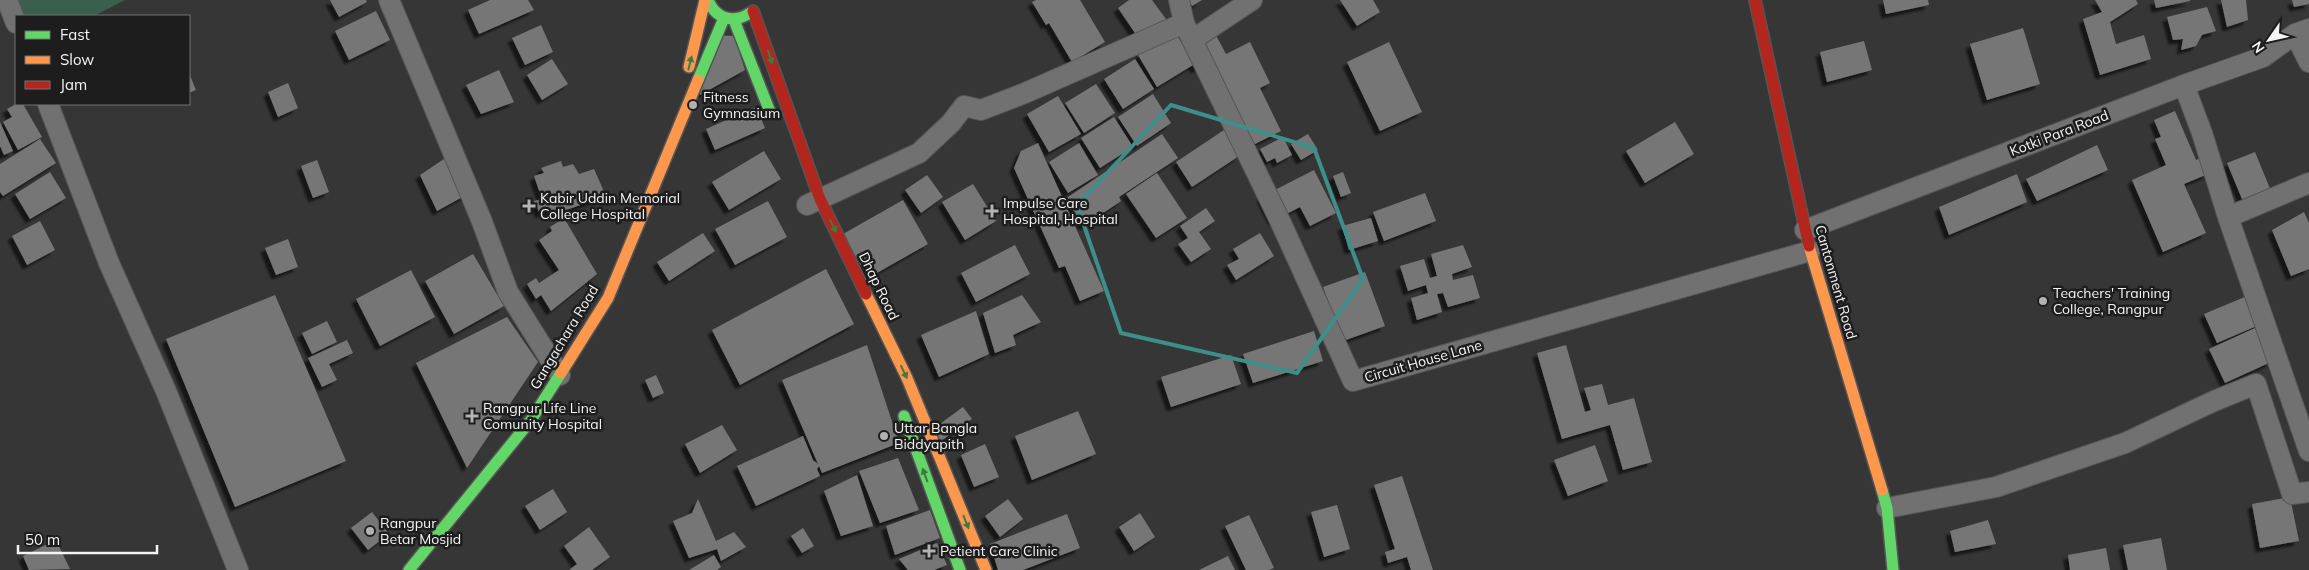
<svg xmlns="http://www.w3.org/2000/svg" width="2309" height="570" font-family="Mulish,sans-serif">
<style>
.green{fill:#3a604d}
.building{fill:#777677;filter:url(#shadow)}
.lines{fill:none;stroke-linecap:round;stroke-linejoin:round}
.street-casing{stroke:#555556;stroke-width:22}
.fast-casing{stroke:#555556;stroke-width:14}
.slow-casing{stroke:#555556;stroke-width:14}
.jam-casing{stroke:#555556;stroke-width:14}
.street{stroke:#717172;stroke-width:20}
.fast{stroke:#63d668;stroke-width:11}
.slow{stroke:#ff974d;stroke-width:11}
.jam{stroke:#b3261e;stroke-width:11}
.oneway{fill:#407a43}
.marked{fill:none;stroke:#3d8f89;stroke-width:4;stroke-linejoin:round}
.poi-dot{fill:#b2b2b3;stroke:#1d1d1e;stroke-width:2}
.labels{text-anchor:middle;stroke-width:5;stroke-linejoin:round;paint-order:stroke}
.poi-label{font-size:14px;fill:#f4f4f6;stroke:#1d1d1e;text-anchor:start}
.street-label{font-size:14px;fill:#f4f4f6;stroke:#1d1d1e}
</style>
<defs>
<filter id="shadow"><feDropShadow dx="-4.5" dy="4.5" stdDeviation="1" flood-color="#0009"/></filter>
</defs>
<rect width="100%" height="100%" fill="#363637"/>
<path class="green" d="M12,0H125L94,16H20Z"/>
<path class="building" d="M330,0H366L367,2L339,17Z
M490,0H528L534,10L479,34L468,10Z
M1036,0H1080L1105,42L1072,62L1049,23L1046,25L1032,2Z
M1129,0H1152L1166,19L1139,39L1118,8Z
M1189,0H1202L1192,6Z
M1340,0H1373L1380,12L1357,26Z
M1883,0H1928L1929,5L1886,14Z
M2095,0H2136L2138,4L2110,22L2116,44L2144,35L2151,59L2100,75L2083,19L2102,12Z
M2154,0H2190V1L2156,8Z
M2221,0H2246L2248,20L2227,27Z
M2292,0H2309V4L2294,7Z
M2207,7L2216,31L2202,35L2196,46L2181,50L2183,39L2173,40L2167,17Z
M376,11L390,40L349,60L335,31Z
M541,25L553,52L525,65L512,38Z
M1211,26L1226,54L1250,42L1270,83L1260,88L1281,131L1251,146L1201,66L1195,69L1193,65L1157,87L1138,55L1176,33L1183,46L1181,41Z
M2023,28L2040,84L1987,100L1970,44Z
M713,35L734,36L745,70L700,95Z
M1864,41L1872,70L1827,82L1820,52Z
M1389,42L1422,112L1380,131L1347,62Z
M552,59L568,84L542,100L527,75Z
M1135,59L1154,89L1123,109L1104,79Z
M499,70L514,102L481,114L466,85Z
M189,73L196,90L189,93Z
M288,83L298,108L278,117L268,92Z
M1096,84L1115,113L1084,133L1065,103Z
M1153,94L1171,123L1137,146L1118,117Z
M1058,96L1081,134L1049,152L1027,114Z
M16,104H23L42,137L18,150L3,122L12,117L7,109Z
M756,107L765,128L715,150L706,129Z
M2175,111L2196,160L2201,158L2208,174L2184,184L2206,233L2163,252L2132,180L2166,165L2155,139L2161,137L2154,120Z
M1114,117L1133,147L1100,168L1081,138Z
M0,122L13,151L4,155L0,146Z
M1675,122L1694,154L1645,183L1626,151Z
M1227,128L1239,156L1192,187L1176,162Z
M1162,134L1178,158L1119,197L1121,201L1084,226L1065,199Z
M1308,134L1318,150L1301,160L1291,144Z
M1283,137L1292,155L1277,163L1275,158L1267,162L1260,149Z
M40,139L56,163L3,196L0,192V164Z
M1038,143L1104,291L1080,301L1065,266L1059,268L1014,168L1021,151Z
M1079,143L1098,175L1068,193L1049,162Z
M2097,145L2108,170L2037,201L2026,179Z
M764,151L781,179L729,210L712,182Z
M2255,152L2271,191L2242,199L2227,163Z
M447,157L466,195L437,211L420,175Z
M317,160L329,192L313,198L301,166Z
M561,161L563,167L573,164L579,174L594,169L606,196L552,215L548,210L540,214L534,201L542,199L534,176L544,173L541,168Z
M1314,170L1336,213L1310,226L1300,207L1273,221L1261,197Z
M50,172L66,198L30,219L15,194Z
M1343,172L1351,193L1341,197L1333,176Z
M1157,173L1187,218L1156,238L1126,194Z
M2017,174L2027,202L1949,235L1939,207Z
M927,175L943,197L921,213L905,190Z
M973,184L996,221L965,240L942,202Z
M1425,193L1436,221L1384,241L1373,212Z
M903,200L928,244L868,278L843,234Z
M768,201L787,237L735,265L715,229Z
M1206,208L1215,221L1199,232L1211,249L1191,262L1178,244L1188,238L1180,226Z
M2304,212L2309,223V269L2291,276L2272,230Z
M564,218L597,274L551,311L541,295L536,299L527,284L536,278L539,283L559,270L539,240L552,231L550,227Z
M1371,218L1378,241L1349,250L1342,226Z
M40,221L55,250L27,265L12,236Z
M703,233L715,251L669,281L657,262Z
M1260,233L1274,256L1236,280L1227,265L1239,259L1233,249Z
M288,239L298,267L276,275L265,248Z
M1015,245L1030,274L976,302L961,273Z
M1463,245L1472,267L1452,274L1453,280L1473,275L1480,298L1448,307L1443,293L1437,294L1442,312L1417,320L1411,298L1428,293L1426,285L1408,291L1400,266L1424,259L1430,278L1437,276L1431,254Z
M473,254L504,306L454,334L425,281Z
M826,269L854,324L740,385L712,330Z
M411,270L435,317L380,346L356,299Z
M1365,272L1385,326L1343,341L1323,287Z
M275,295L346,461L235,507L166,339Z
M1022,295L1041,322L1013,335L1016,345L995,353L983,313Z
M2247,296L2259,325L2217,343L2204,314Z
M976,311L989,354L939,377L921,335Z
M507,317L538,362L467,468L416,363Z
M327,321L337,342L312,354L302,333Z
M2255,328L2271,362L2225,383L2209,349Z
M1314,331L1323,361L1253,383L1243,354Z
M347,340L353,353L329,364L337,380L322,387L308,358Z
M867,345L899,443L822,473L819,466L817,469L820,476L756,506L737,466L803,436L813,460L818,464L782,380Z
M1566,345L1585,412L1591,410L1584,388L1602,384L1608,405L1634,398L1652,462L1623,470L1610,425L1562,439L1537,353Z
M1231,355L1241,384L1171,407L1161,377Z
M656,375L664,393L653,398L645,380Z
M963,407L972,419L941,441L933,429Z
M1078,411L1096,454L1032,480L1015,436Z
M722,425L737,450L700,473L685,444Z
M985,444L999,477L974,487L961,455Z
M1595,445L1608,481L1568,496L1554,460Z
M898,458L919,510L880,523L859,471Z
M857,475L873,526L841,536L824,491Z
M1402,476L1433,570H1411L1407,557L1388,563L1385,552L1395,549L1374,485Z
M553,489L567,512L540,530L525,506Z
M2290,497L2299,541L2260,548L2252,504Z
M698,499L716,541L734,532L746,547L721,561L717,549L689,558L673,521L692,513Z
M1008,499L1023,519L1000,537L985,516Z
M1337,505L1350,549L1324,557L1311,512Z
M930,510L940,538L895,555L886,526Z
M372,512L389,534L368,550L351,528Z
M1140,513L1155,537L1134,551L1119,527Z
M1067,514L1080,548L1023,570H998L990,544Z
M1249,515L1274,568L1269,570H1246L1225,526Z
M1988,520L1996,544L1955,552L1950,531Z
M589,527L610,557L592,570H569L577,564L564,546Z
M803,528L814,546L802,553L791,536Z
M2161,538L2167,570H2128L2123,545Z
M56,540L70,569L29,570L23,556Z
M937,543L947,565L934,570H908L899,559Z
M2106,548L2110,570H2070L2068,555Z
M714,555L721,567L717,570H689Z
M1228,556L1235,570H1199Z"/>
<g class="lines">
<defs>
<path id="street" d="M7,0L16,23
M389,0L481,219L508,292L560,375
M1179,0L1184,23L1281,223L1353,381L1810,251
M2295,34L2309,62
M1192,40L1252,0
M2184,85L2202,133L2228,217L2309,451
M48,104L109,263L166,391L238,570
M807,205L919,153L951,123L964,106L981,110L1025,93L1184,23
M2228,217L2309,183
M1805,230L2184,85L2263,57L2295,34L2309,29
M1887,508L1996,487L2125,443L2214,401L2256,384L2292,494L2309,492"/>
<path id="fast" d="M708,0C716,19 733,24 750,13
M734,20L770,112
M698,80L724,18
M904,416L960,570
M1882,490L1887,508L1893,570
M409,570L531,420L561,373"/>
<path id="slow" d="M689,67L705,0
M1809,246L1882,490
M866,294L907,378L986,570
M561,373L608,298L698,80"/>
<path id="jam" d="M1755,0L1809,246
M753,11L820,199L866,294"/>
</defs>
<use href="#street" class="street-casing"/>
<use href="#fast" class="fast-casing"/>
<use href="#slow" class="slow-casing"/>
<use href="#jam" class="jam-casing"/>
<use href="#street" class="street"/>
<use href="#fast" class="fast"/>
<use href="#slow" class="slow"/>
<use href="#jam" class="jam"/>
</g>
<defs><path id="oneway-solid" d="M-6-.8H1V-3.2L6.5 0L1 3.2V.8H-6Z" transform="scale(1.25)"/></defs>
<g class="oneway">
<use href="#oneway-solid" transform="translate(770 57) rotate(71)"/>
<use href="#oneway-solid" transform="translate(690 63) rotate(-76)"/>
<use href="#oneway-solid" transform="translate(833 226) rotate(64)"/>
<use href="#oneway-solid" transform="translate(904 372) rotate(64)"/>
<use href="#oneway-solid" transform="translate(925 475) rotate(-110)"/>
<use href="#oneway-solid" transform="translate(966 522) rotate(68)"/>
</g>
<path class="marked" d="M1171,105L1314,148L1363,279L1297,373L1121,333L1077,205Z"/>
<g class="poi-dot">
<circle cx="693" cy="105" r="5"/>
<path d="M526.5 198.5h5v5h5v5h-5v5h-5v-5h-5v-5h5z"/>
<path d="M989.5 203.5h5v5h5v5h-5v5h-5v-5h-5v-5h5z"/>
<circle cx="2043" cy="301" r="5"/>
<path d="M469.5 408.5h5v5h5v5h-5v5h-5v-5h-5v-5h5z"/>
<circle cx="884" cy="436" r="5"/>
<circle cx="370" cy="531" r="5"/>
<path d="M926.5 543.5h5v5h5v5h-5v5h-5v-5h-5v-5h5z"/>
</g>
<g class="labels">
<g class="poi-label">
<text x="703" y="102">Fitness<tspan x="703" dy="16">Gymnasium</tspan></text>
<text x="540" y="203">Kabir Uddin Memorial<tspan x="540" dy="16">College Hospital</tspan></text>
<text x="1003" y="208">Impulse Care<tspan x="1003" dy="16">Hospital, Hospital</tspan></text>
<text x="2053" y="298">Teachers' Training<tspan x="2053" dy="16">College, Rangpur</tspan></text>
<text x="483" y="413">Rangpur Life Line<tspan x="483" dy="16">Comunity Hospital</tspan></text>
<text x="894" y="433">Uttar Bangla<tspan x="894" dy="16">Biddyapith</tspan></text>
<text x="380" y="528">Rangpur<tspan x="380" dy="16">Betar Mosjid</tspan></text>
<text x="940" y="556">Petient Care Clinic</text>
</g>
<g class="street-label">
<text transform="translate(2059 133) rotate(-21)" y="5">Kotki Para Road</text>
<text transform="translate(1836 282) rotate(74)" y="5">Cantonment Road</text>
<text transform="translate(879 286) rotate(64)" y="5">Dhap Road</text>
<text transform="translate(564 337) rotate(-59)" y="5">Gangachara Road</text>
<text transform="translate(1423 361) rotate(-16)" y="5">Circuit House Lane</text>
</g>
</g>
<rect x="15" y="15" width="175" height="90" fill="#1d1d1e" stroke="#737374"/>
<rect x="25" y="31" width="25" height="8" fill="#63d668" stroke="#737374"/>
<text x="60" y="40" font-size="15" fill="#f4f4f6">Fast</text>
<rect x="25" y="56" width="25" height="8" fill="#ff974d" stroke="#737374"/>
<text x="60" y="65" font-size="15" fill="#f4f4f6">Slow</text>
<rect x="25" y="81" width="25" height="8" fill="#b3261e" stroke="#737374"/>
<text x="60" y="90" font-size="15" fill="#f4f4f6">Jam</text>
<g transform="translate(2269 40) rotate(236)" stroke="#1d1d1e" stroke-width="4" paint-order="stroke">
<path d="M0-4L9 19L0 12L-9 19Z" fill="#f4f4f6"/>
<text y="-8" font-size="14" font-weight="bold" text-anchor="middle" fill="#f4f4f6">N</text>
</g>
<path d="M18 545v8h139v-8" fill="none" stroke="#f4f4f6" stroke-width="2.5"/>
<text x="25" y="545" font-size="15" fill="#f4f4f6" stroke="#1d1d1e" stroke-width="4" paint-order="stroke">50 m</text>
</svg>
